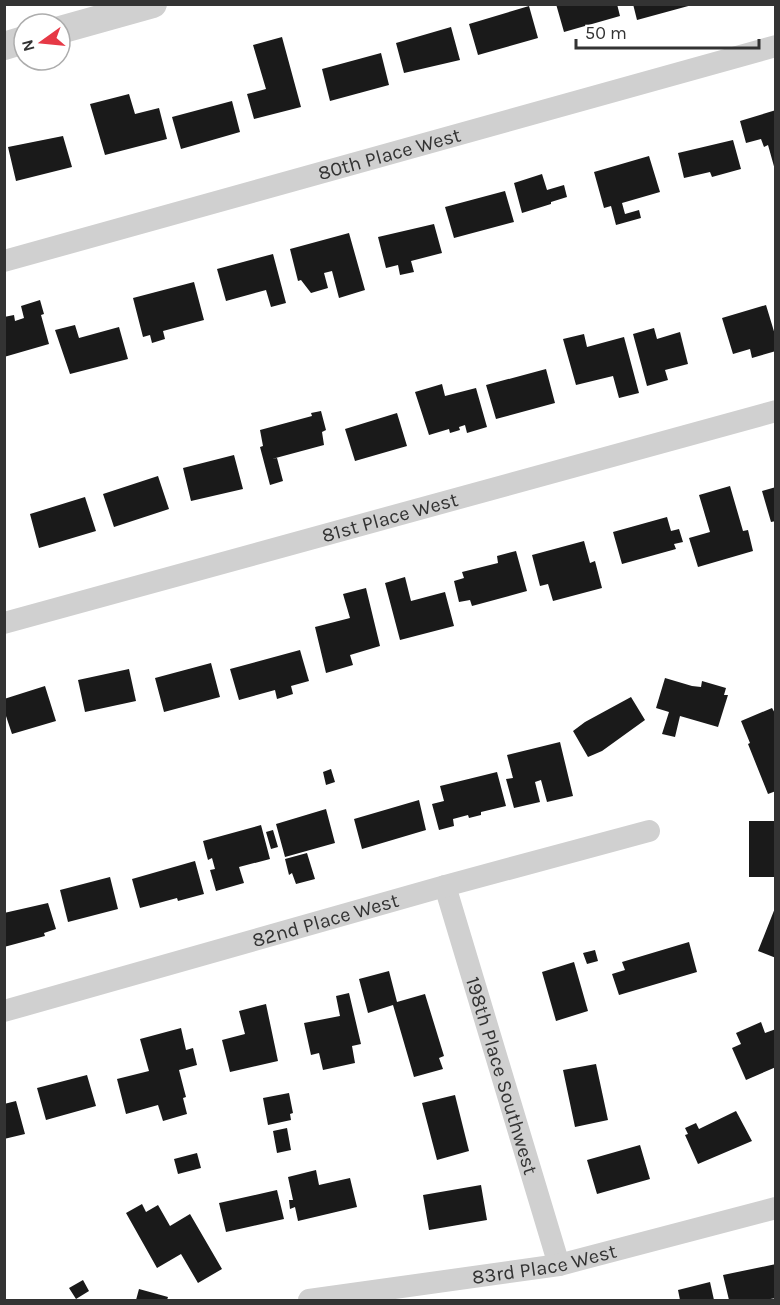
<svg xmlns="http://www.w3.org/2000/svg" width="780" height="1305" font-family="Karla,sans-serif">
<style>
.building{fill:#1a1a1a}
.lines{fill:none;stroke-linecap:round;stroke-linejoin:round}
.minor{stroke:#d0d0d0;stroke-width:22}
.tertiary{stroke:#d0d0d0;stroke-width:28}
.labels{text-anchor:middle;stroke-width:6;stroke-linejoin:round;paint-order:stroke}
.street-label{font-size:20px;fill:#333;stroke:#fff}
</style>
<rect width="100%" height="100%" fill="#fff"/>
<path class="building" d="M556,4H617L620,16L564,32Z
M633,4H692V5L637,20Z
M529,6L538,38L478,55L469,24Z
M451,27L460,60L404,73L396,43Z
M282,37L301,107L254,119L247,94L266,89L253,45Z
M381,53L389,85L330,101L322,69Z
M129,94L135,114L159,108L167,139L105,155L90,104Z
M232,101L240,132L181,149L172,117Z
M776,110V170H775L768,145L764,147L761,139L746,143L740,121Z
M63,136L72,167L16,181L8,147Z
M733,140L741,169L712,177L710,172L684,178L678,153Z
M649,156L660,192L622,203L625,214L639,210L641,218L616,225L611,206L604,208L594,172Z
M542,174L547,190L564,185L567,197L551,202V204L522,213L514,183Z
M505,191L514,222L454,238L445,207Z
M434,224L442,253L411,261L414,272L400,275L398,265L386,268L378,237Z
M349,233L365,290L339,298L332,271L324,273L328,288L311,293L301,280L298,281L290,249Z
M273,254L286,303L271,307L266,290L226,301L217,269Z
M194,282L204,320L163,331L165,339L152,343L150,335L143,337L133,298Z
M40,300L44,314L41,315L49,344L4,357V317L14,315L15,321L24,318L21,306Z
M766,305L776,338V351L752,358L750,349L733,354L722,318Z
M75,325L79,338L119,327L128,359L70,374L55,330Z
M654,328L657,339L680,332L688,364L665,370L668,380L647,386L633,334Z
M584,334L587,347L624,337L639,393L619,398L613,376L576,385L563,339Z
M546,369L555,403L496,419L486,385Z
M442,384L445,396L476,388L487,427L467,433L465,425L459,427L460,430L450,433L449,429L429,435L415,392Z
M321,411L326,430L322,432L324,445L272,459L277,458L283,481L270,485L260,447L263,446L260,430L312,416L311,413Z
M397,413L407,446L355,461L345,429Z
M234,455L243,489L191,501L183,468Z
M158,476L169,509L114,527L103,494Z
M730,486L743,531L748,530L753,551L698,567L689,538L710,532L699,495Z
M776,487V521L771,522L762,491Z
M85,497L96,531L39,548L30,514Z
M667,517L671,531L679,529L683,542L674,544L676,549L622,564L613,532Z
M584,541L590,563L595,561L602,588L553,601L548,584L540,586L532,555Z
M516,551L527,591L472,606L470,600L459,602L454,581L464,578L462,572L498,563L497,556Z
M405,577L411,601L445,592L454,626L400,640L385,583Z
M366,588L380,646L350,655L353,665L326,673L315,627L350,618L343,594Z
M300,650L309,681L291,686L293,694L277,699L275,690L239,700L230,669Z
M211,663L220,697L164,712L155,678Z
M129,669L136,701L85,712L78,680Z
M665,678L692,686L701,687L702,681L726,688L724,695H728L718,727L680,716L675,737L662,734L669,712L656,708Z
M45,686L56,721L12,734L4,710V699Z
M631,697L645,720L602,751L588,757L573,731L585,722Z
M772,708L776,715V791L768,794L748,744L750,743L741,721Z
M560,742L573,796L547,802L541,780L535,782L540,802L514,808L506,779L513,778L507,755Z
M331,769L335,782L326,785L323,772Z
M497,772L506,806L481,812V815L469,818L468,815L453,819L454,826L439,830L432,804L444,801L440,786Z
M419,800L426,830L362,849L354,819Z
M326,809L335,843L285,857L276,824Z
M749,821H776V877H749Z
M261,825L270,859L239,867L244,883L216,891L210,870L215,869L212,858L208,860L203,841Z
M273,830L278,847L271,849L266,832Z
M307,853L315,879L296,884L292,873L289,875L285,859Z
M195,861L204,894L178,901L177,898L140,908L132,879Z
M110,877L118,909L68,922L60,890Z
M48,903L56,929L44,933L45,936L4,947V913Z
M775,908H776V958L758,951Z
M689,942L697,972L619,995L612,974L625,970L622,962Z
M595,950L598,961L587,964L583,953Z
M574,962L588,1011L556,1021L542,972Z
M389,971L397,1002L425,994L444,1056L439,1058L443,1069L414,1077L393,1005L368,1013L359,979Z
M349,993L361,1044L352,1046L355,1063L323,1070L319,1053L311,1055L304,1023L340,1016L336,996Z
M266,1004L278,1061L230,1072L222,1040L245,1034L239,1011Z
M761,1022L765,1033L776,1029V1067L746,1080L732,1048L741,1044L736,1033Z
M181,1028L186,1050L193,1048L197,1065L179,1070L186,1097L183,1098L187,1114L163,1121L158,1105L126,1114L117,1079L149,1071L140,1039Z
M596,1064L608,1120L575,1127L563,1070Z
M87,1075L96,1106L46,1120L37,1088Z
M289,1093L293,1113L290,1114L291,1120L268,1125L263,1098Z
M455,1095L469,1151L437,1160L422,1103Z
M16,1101L25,1134L4,1139V1104Z
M736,1111L752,1141L698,1164L685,1135L688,1134L685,1128L696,1123L699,1129Z
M287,1128L291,1150L277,1153L273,1131Z
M640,1145L650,1179L597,1194L587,1160Z
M197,1153L201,1168L178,1174L174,1159Z
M316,1170L319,1185L350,1178L357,1207L298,1221L295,1207L290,1209L289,1200H293L288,1177Z
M481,1185L487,1220L429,1230L423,1195Z
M277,1190L284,1219L226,1232L219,1203Z
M142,1204L146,1212L158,1205L170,1226L190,1214L222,1269L198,1283L181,1254L157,1268L126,1213Z
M776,1264V1298L765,1300H729L723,1275Z
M83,1280L89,1291L76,1299L69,1288Z
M710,1282L714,1300H680L678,1290Z
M139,1289L168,1297L167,1300H136Z"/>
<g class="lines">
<g class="minor">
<path id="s1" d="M4,261L776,46"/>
<path id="s2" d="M4,623L776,411"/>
<path id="s3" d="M445,886L559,1265"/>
<path id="s4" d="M4,1011L445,886L649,831"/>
<path id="s5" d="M309,1300L559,1265L776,1208"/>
</g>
<path class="tertiary" d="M60,30L153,4
M4,46L24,40"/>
</g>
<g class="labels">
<g class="street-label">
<text dy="7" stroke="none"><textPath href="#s1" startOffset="400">80th Place West</textPath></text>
<text dy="7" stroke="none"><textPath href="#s2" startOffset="400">81st Place West</textPath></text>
<text dy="7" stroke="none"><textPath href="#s4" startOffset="334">82nd Place West</textPath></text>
<text dy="7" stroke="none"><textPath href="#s3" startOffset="198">198th Place Southwest</textPath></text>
<text dy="7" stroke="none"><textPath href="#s5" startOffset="238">83rd Place West</textPath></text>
</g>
</g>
<rect width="780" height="1305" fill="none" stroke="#333333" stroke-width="12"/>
<g transform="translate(42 42) rotate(255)"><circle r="28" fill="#ffffff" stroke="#adadad" stroke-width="1.5"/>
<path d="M0-4.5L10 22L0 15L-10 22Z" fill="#e63946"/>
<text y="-9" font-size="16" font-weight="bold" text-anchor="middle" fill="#333333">N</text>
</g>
<path d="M576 39v9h183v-9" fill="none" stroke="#333333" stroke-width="3"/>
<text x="585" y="39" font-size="18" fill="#333333" stroke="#ffffff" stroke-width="4.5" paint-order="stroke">50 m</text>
</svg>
